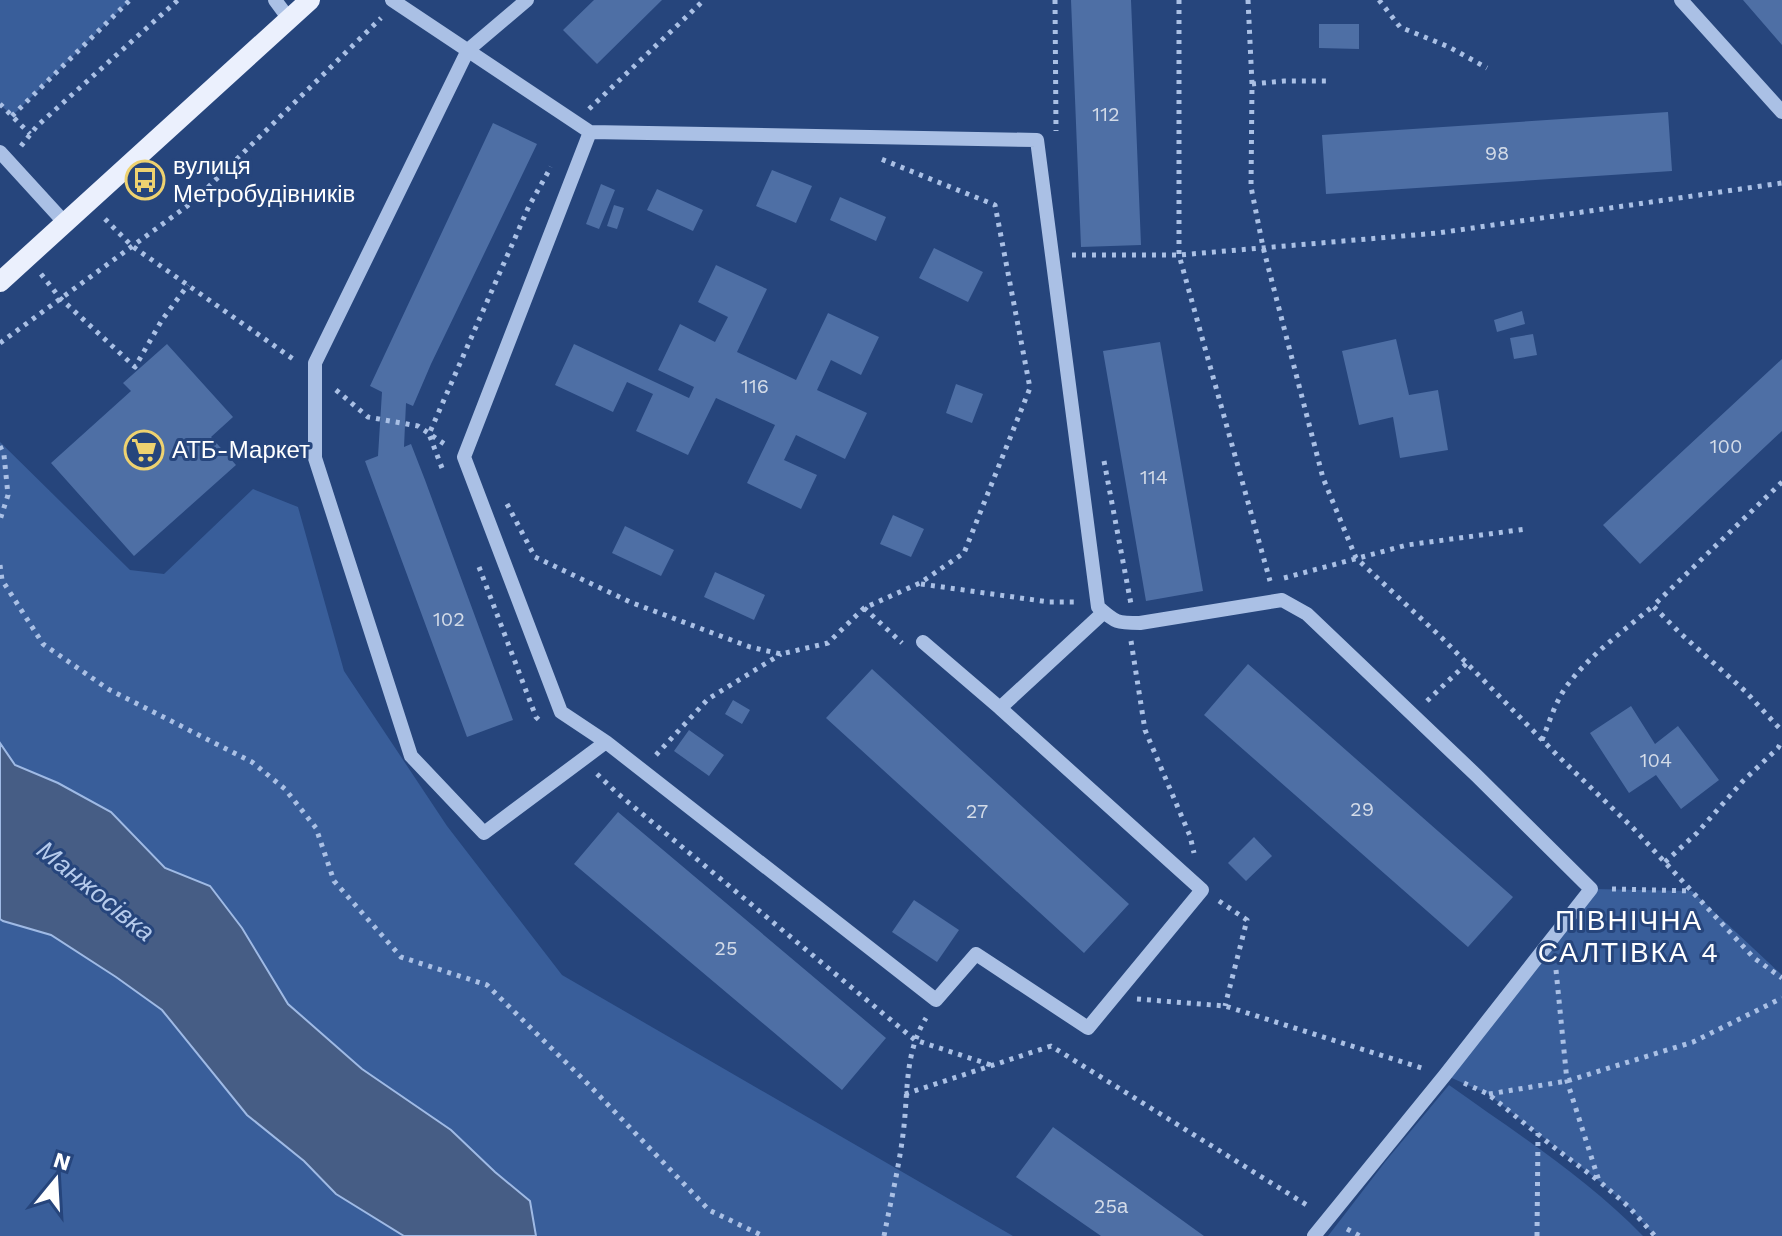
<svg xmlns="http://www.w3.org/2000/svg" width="1782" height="1236" font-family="'Work Sans',sans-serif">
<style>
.green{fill:#395e9a}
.water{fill:#465d85;stroke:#9fbae5;stroke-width:2}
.building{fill:#4e6fa5}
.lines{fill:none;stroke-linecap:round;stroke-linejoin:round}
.path{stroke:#aac0e5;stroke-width:5;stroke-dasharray:4 6;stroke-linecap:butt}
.minor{stroke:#aac0e5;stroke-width:14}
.major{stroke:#ebf0fd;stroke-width:20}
.labels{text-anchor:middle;stroke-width:6;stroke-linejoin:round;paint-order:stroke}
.number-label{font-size:20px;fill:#d3dbe8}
.poi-label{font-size:24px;fill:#fff;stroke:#26457c;text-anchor:start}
.water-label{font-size:26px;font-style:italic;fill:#b6cbec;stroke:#26457c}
.quarter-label{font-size:28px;letter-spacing:2px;fill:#fff;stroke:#26457c}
</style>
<rect width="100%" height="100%" fill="#26457c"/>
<path class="green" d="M0,0H130L12,116L0,104Z
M0,442L130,570L164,574L253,489L298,507L344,671L447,826L562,975L1013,1236H0Z
M1591,889L1692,891L1782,975V1236H1655L1629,1207L1599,1181L1488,1094L1445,1075Z
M1449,1085C1516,1133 1586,1177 1643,1236H1328L1385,1162Z"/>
<path class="water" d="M0,743L15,765L58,783L111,812L165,868L210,886L242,928L288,1004L362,1069L451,1130L495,1172L530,1201L536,1236H404L336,1194L304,1161L247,1115L162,1010L116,977L51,935L3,921L0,919Z"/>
<path class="building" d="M594,0H662L597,64L563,30Z
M1071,0H1131L1141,245L1081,247Z
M1743,0H1782V45Z
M1319,24H1359V49L1319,48Z
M1668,112L1672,171L1326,194L1322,135Z
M493,123L537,144L431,364L413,406L406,403L404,447L411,444L425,480L513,720L467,737L365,461L378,456L382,392L370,386Z
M772,170L812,186L796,223L756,206Z
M601,184L615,190L599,229L586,224Z
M657,189L703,210L693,231L647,210Z
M840,197L886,217L876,241L830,220Z
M614,205L624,208L617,229L607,226Z
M934,248L983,272L968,302L919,278Z
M716,265L767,289L737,352L796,380L828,313L879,337L861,375L831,360L817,390L867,413L845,459L796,435L784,460L817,475L801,509L747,483L775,425L716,398L688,455L636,431L653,394L627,382L613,412L555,385L574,344L689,398L694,387L658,370L680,324L715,342L728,317L698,302Z
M1522,311L1525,324L1497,332L1494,320Z
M1533,334L1537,355L1514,359L1510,338Z
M1396,339L1409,395L1438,390L1448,450L1400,458L1393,417L1359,425L1342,351Z
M1160,342L1203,591L1146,601L1103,351Z
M167,344L233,417L211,437L236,465L134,556L51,463L131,391L123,383Z
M1782,359V431L1640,564L1603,525Z
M956,384L983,394L972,423L946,413Z
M893,515L924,529L911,557L880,544Z
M625,526L674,550L661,576L612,553Z
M715,572L765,595L754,620L704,597Z
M1248,664L1513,897L1468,947L1204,715Z
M872,669L1129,904L1084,953L826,718Z
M733,700L750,710L742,724L725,714Z
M1631,706L1655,744L1678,726L1719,780L1681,809L1656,775L1629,793L1590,733Z
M689,730L724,755L709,776L674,751Z
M618,812L886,1038L842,1090L574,864Z
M1254,837L1272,856L1246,881L1228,863Z
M914,900L959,930L937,962L892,932Z
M1053,1127L1204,1236H1101L1016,1177Z"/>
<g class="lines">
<path class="path" d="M1055,0L1056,131
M1179,0V255L1270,581
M1248,0L1252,84L1251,187L1263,247L1323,478L1356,558L1442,638L1558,756L1633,828L1754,958L1782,978
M1379,0L1400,27L1449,47L1487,68
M1252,84L1284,81H1330
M0,104L30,134
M589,109L704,0
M12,116L130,0
M21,146L37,126L178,0
M105,219L132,246L296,361
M1072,255H1179L1438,233L1782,183
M41,274L60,298L135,367L162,320L188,285
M0,343L194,201L381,18
M336,390L368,417L418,426L446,445
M0,446L4,455L8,495L0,520
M1104,461L1131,604
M442,468L429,434L529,206L551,167
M1782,482L1653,606L1680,633L1745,691L1782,731
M507,504L535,557L630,602L750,647L781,654L828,643L864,608L920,583L964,553L1030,388L995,205L881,159
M0,565L2,580L43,644L108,689L252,762L285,789L316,828L334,881L401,957L487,985L589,1085L709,1210L763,1236
M479,567L536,717L540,721
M1284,578L1407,545L1526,529
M921,584L1049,602H1077
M864,608L902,643
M1131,641L1145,730L1190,836L1194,853
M1427,701L1467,663
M1542,740C1550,721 1556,699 1569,683C1592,653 1625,630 1653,606
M656,755L708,699L781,654
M597,774L617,793L915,1040L991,1065
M1665,862L1697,833L1743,781L1778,748L1782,740
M1612,889L1692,891
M1219,901L1247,920L1225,1006
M1556,970L1567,1081L1599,1181L1629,1207L1655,1236
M1137,999L1225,1006L1425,1069
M1464,1083L1488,1094L1555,1148L1599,1181
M905,1094L1051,1046L1310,1207
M1489,1094L1567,1081L1693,1042L1782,998
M1347,1229L1360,1236
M884,1236C891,1200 900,1163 904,1126C908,1089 905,1052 926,1018
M1537,1236L1538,1133"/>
<path class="minor" d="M275,0L289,19
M392,0L590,132L1037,140L1098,607C1116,623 1117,623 1140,623L1282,600L1307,614L1477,776L1591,889L1445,1075L1314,1236
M527,0L468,50L315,363V458L411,756L484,833L606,742L936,1000L976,954L1088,1028L1202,890L1000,708L1104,612
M1681,0L1782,112
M590,132L464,457L561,712L606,742
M0,152L65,223
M923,642L1000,708"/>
<path class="major" d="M0,282L310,0"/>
</g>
<defs>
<symbol id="bus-ring" viewBox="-11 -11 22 22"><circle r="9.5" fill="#26457c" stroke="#eed270" stroke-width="1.5"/><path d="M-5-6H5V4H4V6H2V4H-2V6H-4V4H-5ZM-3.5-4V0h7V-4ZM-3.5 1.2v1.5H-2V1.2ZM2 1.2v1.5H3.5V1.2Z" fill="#eed270"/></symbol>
<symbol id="supermarket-ring" viewBox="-11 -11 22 22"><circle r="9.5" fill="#26457c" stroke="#eed270" stroke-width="1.5"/><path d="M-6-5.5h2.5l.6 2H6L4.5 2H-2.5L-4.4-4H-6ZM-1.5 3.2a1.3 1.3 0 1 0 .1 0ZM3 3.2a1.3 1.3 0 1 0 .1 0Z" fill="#eed270"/></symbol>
</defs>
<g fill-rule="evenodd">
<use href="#bus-ring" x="123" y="158" width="44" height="44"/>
<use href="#supermarket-ring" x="122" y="428" width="44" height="44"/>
</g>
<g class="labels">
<g class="number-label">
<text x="1106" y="121">112</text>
<text x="1497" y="160">98</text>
<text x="755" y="393">116</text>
<text x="1726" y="453">100</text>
<text x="1154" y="484">114</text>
<text x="449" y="626">102</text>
<text x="1656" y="767">104</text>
<text x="1362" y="816">29</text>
<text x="977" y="818">27</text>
<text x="726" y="955">25</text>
<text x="1111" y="1213">25а</text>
</g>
<g class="poi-label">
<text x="173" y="174">вулиця<tspan x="173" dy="28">Метробудівників</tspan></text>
<text x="172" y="458">АТБ-Маркет</text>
</g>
<g class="water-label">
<text transform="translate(96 891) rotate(39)" y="9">Манжосівка</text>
</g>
<g class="quarter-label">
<text x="1629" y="930">ПІВНІЧНА<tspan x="1629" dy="32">САЛТІВКА 4</tspan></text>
</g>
</g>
<g transform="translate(56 1180) rotate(18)" stroke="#26457c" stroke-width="6" paint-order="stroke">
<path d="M0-6L14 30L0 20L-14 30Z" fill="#ffffff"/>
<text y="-12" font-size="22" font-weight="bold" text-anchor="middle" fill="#ffffff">N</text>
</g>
</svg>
